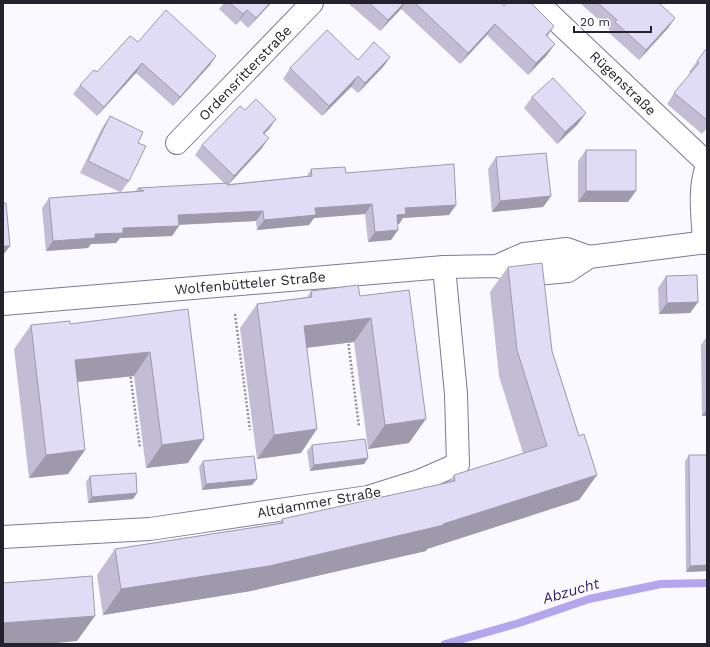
<svg xmlns="http://www.w3.org/2000/svg" width="710" height="647" font-family="'Work Sans',sans-serif">
<style>
.lines{fill:none;stroke-linecap:round;stroke-linejoin:round}
.stream{stroke:#b4a6ee;stroke-width:8}
.street-casing{stroke:#7e7a91;stroke-width:24}
.secondary-casing{stroke:#7e7a91;stroke-width:24}
.path{stroke:#918f97;stroke-width:2.5;stroke-dasharray:2 2;stroke-linecap:butt}
.street{stroke:#fff;stroke-width:22}
.secondary{stroke:#fff;stroke-width:22}
.wall{fill:#c2bdd4}
.shaded-wall{fill:#9e9aac}
.building{fill:#e1dcf6;stroke:#9e9aac}
.labels{text-anchor:middle;stroke-width:3;stroke-linejoin:round;paint-order:stroke}
.street-label{font-size:14px;fill:#24222c;stroke:#fff}
.water-label{font-size:15px;font-style:italic;fill:#36196c;stroke:#fff}
</style>
<rect width="100%" height="100%" fill="#faf9ff"/>
<g class="lines">
<path class="stream" d="M445,644L519,623L589,599L661,584L707,583"/>
<defs>
<path id="street" d="M538,3L707,163
M177,143L312,3
M704,243C703,217 698,190 707,166
M3,537L150,529L368,497L419,481L458,464L456,394L444,267"/>
<path id="secondary" d="M497,266L524,254L567,249L589,257L707,242
M3,304L444,267L497,266L526,275L568,271L589,257"/>
</defs>
<use href="#street" class="street-casing"/>
<use href="#secondary" class="secondary-casing"/>
<path class="path" d="M235,314L250,430
M348,340L359,427
M130,373L140,448"/>
<use href="#street" class="street"/>
<use href="#secondary" class="secondary"/>
</g>
<path class="wall" d="M224,3H271L248,28L240,20L236,25L219,9Z
M348,3H501L504,6L548,36L547,55L528,75L487,35L460,64L401,9L380,31Z
M580,3H659L675,18L668,28L639,60L608,32L610,30Z
M138,42L216,56L210,65L173,106L136,73L97,116L73,94L80,85Z
M707,48V128L702,134L667,104L674,93L691,73L689,72Z
M390,57L383,67L358,93L351,87L322,116L283,79L290,68L358,60Z
M532,97L578,124L557,144L524,108Z
M245,110L270,128L264,134L262,148L229,184L307,176L311,169L346,173L456,205L449,215L403,218L399,224H398V230L391,240L368,242L365,214L314,218L309,225L257,230L256,221L179,225L172,236L120,238L116,243L91,244L88,248L46,251L42,208L49,198L120,192L80,173L102,128L110,116L129,181L121,192L135,191L138,188L225,184L195,155L202,145Z
M586,150L628,202H578V161Z
M496,157L551,196L543,207L492,212L488,169Z
M508,267L552,351L579,436L597,475L579,500L427,549L426,551L251,591L103,615L97,575L115,549L279,523L282,519L449,482L454,475L523,453L499,376L490,292Z
M666,276L698,302L690,313L659,314L658,288Z
M409,290V443L368,449L354,342L307,348L301,453L257,459L240,328L257,304L307,297L311,291L360,296Z
M188,309V463L146,468L134,376L77,382L85,450L68,474L29,478L14,349L31,325L70,324Z
M707,336V416H702L701,345Z
M312,445L368,458L364,464L310,471L307,451Z
M689,455L707,571L686,572L685,461Z
M203,461L252,485L202,490L199,467Z
M90,476L133,499L88,503L86,482Z"/>
<path class="shaded-wall" d="M270,3H271L248,28L256,18Z
M404,3H405L401,9L380,31L388,20Z
M247,10L240,20L236,25L243,14Z
M675,18L668,28L639,60L646,50Z
M495,24L487,35L460,64L468,53Z
M554,26L546,38V35Z
M555,44L547,55L528,75L536,63Z
M216,56L210,65L173,106L180,97Z
M390,57L383,67L358,93L365,83Z
M142,63L136,73L97,116L104,107Z
M358,76L351,87L322,116L329,106Z
M586,113L578,124L557,144L565,132Z
M276,119L270,128L256,142L263,133Z
M269,138L262,148L227,186L234,176Z
M586,191H636L628,202H578Z
M551,196L543,207L492,212L500,201Z
M372,204L365,214L314,218L309,225L257,230L264,220L315,208Z
M456,205L449,215L403,218L399,224L390,225L397,215L405,208Z
M263,211L256,221L171,225L178,215Z
M179,226L172,236L120,238L116,243L91,244L88,248L46,251L53,241L95,234L123,228Z
M398,230L391,240L368,242L375,232Z
M3,246H10L3,255Z
M698,302L690,313L659,314L667,303Z
M371,318L354,342L287,350L304,326Z
M150,352L134,376L58,384L75,360Z
M707,409V416H702Z
M426,419L409,443L368,449L385,425Z
M317,429L301,453L257,459L274,435Z
M204,439L188,463L146,468L162,445Z
M85,450L68,474L29,478L46,455Z
M368,458L364,464L310,471L314,465Z
M597,475L579,500L427,549L426,551L251,591L103,615L121,589L443,524Z
M257,479L252,485L202,490L206,484Z
M137,493L133,499L88,503L92,497Z
M707,565V571L686,572L690,566Z
M95,616L77,641L47,644H3V623Z"/>
<path class="building" d="M230,3H270L256,18L247,10L243,14Z
M369,3H404L388,20Z
M415,3H501L504,6L507,3H531L554,26L546,35L555,44L536,63L495,24L468,53Z
M598,3H659L675,18L646,50L615,22L617,20Z
M166,10L216,56L180,97L142,63L104,107L80,85L94,70L97,72L130,36L138,42Z
M327,30L358,60L374,42L390,57L365,83L358,76L329,106L290,68Z
M707,48V120L674,93L699,63L697,61Z
M553,78L586,113L565,132L532,97Z
M256,99L276,119L263,133L269,138L234,176L202,145L240,106L245,110Z
M110,116L143,132L138,143L146,146L129,181L88,161Z
M586,150H636V191H586Z
M546,153L551,196L500,201L496,157Z
M454,164L456,205L405,208L406,214L397,215L398,230L375,232L372,204L315,208L316,215L264,220L263,211L178,215L179,226L123,228V233L95,234V238L53,241L49,198L144,191L138,188L228,183L227,185L312,176L311,169L345,167L346,173Z
M3,203H6L10,246H3Z
M542,263L552,351L579,436L584,434L597,475L443,524L444,525L269,566L121,589L115,549L283,523L282,519L455,481L454,475L547,446L517,350L508,267Z
M697,275L698,302L667,303L666,276Z
M358,285L360,296L409,290L426,419L385,425L371,318L304,326L317,429L274,435L257,304L312,297L311,291Z
M188,309L204,439L162,445L150,352L75,360L85,450L46,455L31,325L70,321V324Z
M365,439L368,458L314,465L312,445Z
M689,455H707V565L690,566Z
M254,456L257,479L206,484L203,461Z
M136,473L137,493L92,497L90,476Z
M92,576L95,616L3,623V583Z"/>
<g class="labels">
<g class="street-label">
<text transform="translate(245 73) rotate(-46)" y="5">Ordensritterstraße</text>
<text transform="translate(623 83) rotate(44)" y="5">Rügenstraße</text>
<text transform="translate(250 283) rotate(-5)" y="5">Wolfenbütteler Straße</text>
<text transform="translate(319 502) rotate(-10)" y="5">Altdammer Straße</text>
</g>
<g class="water-label">
<text transform="translate(571 591) rotate(-16)" y="5">Abzucht</text>
</g>
</g>
<rect width="710" height="647" fill="none" stroke="#24222c" stroke-width="8"/>
<path d="M574 26v6h77v-6" fill="none" stroke="#24222c" stroke-width="2"/>
<text x="580" y="26" font-size="12" fill="#24222c" stroke="#ffffff" stroke-width="3" paint-order="stroke">20 m</text>
</svg>
